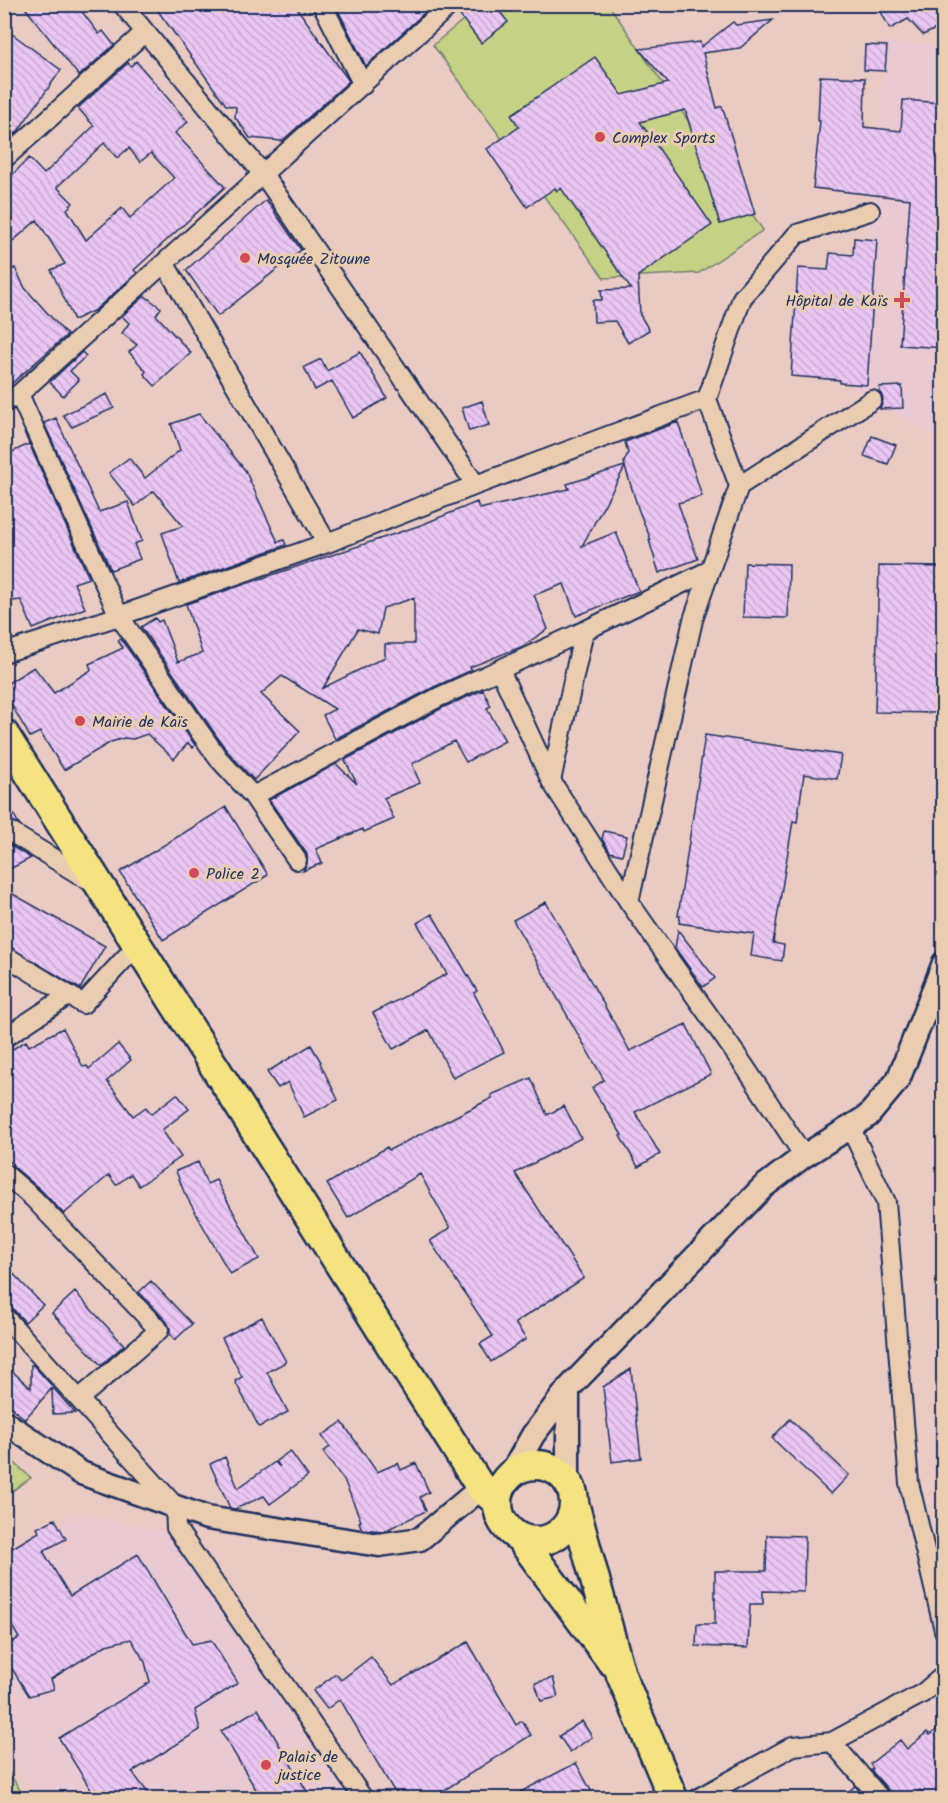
<svg xmlns="http://www.w3.org/2000/svg" width="948" height="1803" font-family="Kalam,sans-serif">
<style>
.built{fill:#eacad2}
.green{fill:#c5d185;stroke:#708072;stroke-width:1.5}
.forest{fill:url(#forest-firs);stroke:#708072;stroke-width:1.5}
.building{fill:url(#building-back-hatch);stroke:#1b2f5e;stroke-width:1.5;fill-rule:evenodd}
.lines{fill:none;stroke-linecap:round;stroke-linejoin:round}
.minor-casing{stroke:#1b2f5e;stroke-width:22}
.tertiary-casing{stroke:#1b2f5e;stroke-width:27}
.primary-casing{stroke:#1b2f5e;stroke-width:33}
.minor{stroke:#eacdb1;stroke-width:18}
.tertiary{stroke:#eacdb1;stroke-width:22}
.primary{stroke:#f5e381;stroke-width:28}
.poi-dot{fill:#d1495b;stroke:#eacdb1;stroke-width:2}
.labels{text-anchor:middle;stroke-width:6;stroke-linejoin:round;paint-order:stroke}
.poi-label{font-size:16px;fill:#1b2f5e;stroke:#eacdb1;text-anchor:start}
</style>
<defs>
<pattern id="forest-firs" width="22" height="20" patternUnits="userSpaceOnUse" patternTransform="scale(1.5)"><rect width="22" height="20" fill="#c5d185"/><path d="M5 1l3.5 6h-7zM16 11l3.5 6h-7z" fill="#a9b475"/></pattern>
<pattern id="building-back-hatch" width="6" height="6" patternUnits="userSpaceOnUse" patternTransform="scale(1.5)"><rect width="6" height="6" fill="#eac6f2"/><path d="M-1 5l2 2M0 0l6 6M5-1l2 2" fill="none" stroke="#c8aad2"/></pattern>
</defs>
<rect width="100%" height="100%" fill="#eacbc4"/>
<filter id="ink" filterUnits="userSpaceOnUse"><feTurbulence type="fractalNoise" baseFrequency=".0167" numOctaves="2"/><feDisplacementMap in="SourceGraphic" scale="12" xChannelSelector="R" yChannelSelector="G"/><feConvolveMatrix kernelMatrix="1 2 1 2 8 2 1 2 1" color-interpolation-filters="sRGB"/></filter>
<g filter="url(#ink)">
<path class="built" d="M887,42L943,46V442L852,388Z
M78,1514L170,1533L351,1798H38L5,1747L4,1558Z"/>
<path class="green" d="M481,5H609L763,230L699,273L604,278L433,45Z"/>
<path class="forest" d="M5,1454L31,1478L5,1496Z
M5,1766L25,1798H5Z"/>
<path class="building" d="M22,4H76L99,34L103,31L114,45L79,76Z
M153,4H294L349,81L282,141L250,138L235,117L236,107L226,105Z
M335,4H434L366,66Z
M462,4H494L508,22L481,43L458,13Z
M877,4H944V25L923,35L908,19L890,29Z
M773,20L740,48L703,53L717,108L722,106L755,214L720,224L685,110L640,122L712,225L638,276L640,315L649,330L628,343L615,321L594,322L593,300H602L601,290L631,289L561,188L557,191L555,188L527,207L487,149L519,127L511,115L595,57L622,95L668,83L639,49L700,42L701,47L733,22L736,25Z
M4,28L61,70L18,131L4,143Z
M865,45L887,46L885,71L864,70Z
M136,61L188,122L175,133L225,187L134,270L137,273L95,310L74,320L51,270L65,264L37,220L4,249V183L29,158L44,174L94,126L78,108L128,63L131,66ZM104,143L117,158L129,148L140,162L151,153L174,178L130,218L122,208L86,240L67,209L73,203L57,187Z
M820,76L865,78L864,127L901,131L903,100L944,103V348L900,345L910,199L813,188L820,121H818Z
M266,200L301,250L218,316L186,270Z
M854,238L877,240L867,385L840,383V380L791,376L798,268L828,270L830,253L853,255Z
M15,268L25,288L67,335L4,390V273Z
M145,296L161,308L156,315L191,353L155,386L144,374L146,371L129,352L137,345L122,333L129,323L122,316Z
M82,352L86,356L70,371L79,380L63,396L50,382Z
M360,352L387,398L353,418L332,381L315,390L304,367L321,359L327,371Z
M902,386L903,408L880,409L883,400L879,387Z
M107,394L114,408L72,427L63,415Z
M482,401L489,425L469,431L462,408Z
M199,414L245,470L278,542L284,540L286,545L179,583L162,533L183,526L154,491L135,506L109,473L129,458L145,478L180,450L171,424Z
M56,418L99,512L128,502L142,541L134,544L140,559L111,570L44,423Z
M678,422L702,496L678,503L698,559L659,573L649,540H651L639,511L625,467L582,546L616,532L639,591L576,616L564,584L534,595L548,629L521,647L470,667L472,670L434,687L335,739L323,715L335,709L282,676L261,694L300,731L254,780L227,751L141,627L155,618L158,622L162,620L178,662L202,653L186,604L421,525L477,502L479,509L569,489L567,484L625,466L624,462L628,453L625,442ZM414,598V644H385V657L323,688L358,629L378,634L383,608Z
M24,432L89,578L74,583L85,608L33,629L21,600L4,602V456L29,444Z
M872,436L896,445L888,464L864,456Z
M745,563L789,564L788,618L743,617Z
M879,566L944,567L941,713L875,712Z
M121,639L195,745L193,748L188,743L174,759L147,734L133,739L124,738L111,742L64,770L40,732L30,737L6,695L8,683L34,667L54,693L91,670L89,664L123,648L118,641Z
M483,690L491,706L487,708L505,741L466,762L454,741L412,764L420,783L384,798L394,819L364,832L363,829L316,849L322,863L303,871L307,864V854L269,800L336,764L357,784L345,760L444,707Z
M705,735L841,755L837,779L804,774L797,822L793,821L773,943L784,945L782,961L751,956L754,934L679,923L680,916H678Z
M4,797L19,824L4,817Z
M226,807L268,875L163,940L120,872Z
M604,831L627,836L622,855L610,852L602,839Z
M4,842L31,858L4,872Z
M4,889L105,946L80,989L4,944Z
M546,902L630,1051L686,1024L711,1074L635,1112L660,1154L638,1167L620,1136L622,1135L592,1088L604,1080L513,920Z
M432,914L477,991L474,993L504,1052L453,1078L429,1030L393,1049L373,1013L447,974L417,923Z
M678,930L715,978L703,987L675,948Z
M63,1028L83,1067L87,1066L89,1069L118,1044L131,1060L107,1081L133,1116L146,1107L151,1114L177,1094L189,1109L162,1130L181,1157L139,1186L131,1174L116,1185L109,1175L64,1214L41,1190L14,1167L4,1154V1054L26,1041L29,1046Z
M311,1045L321,1062L320,1063L338,1100L304,1117L288,1082L278,1088L267,1072Z
M531,1078L547,1115L564,1106L581,1138L515,1173L584,1278L515,1323L526,1339L491,1362L480,1344L493,1336L430,1241L450,1228L420,1174L348,1218L327,1184L387,1147L389,1150L492,1098L491,1095Z
M198,1162L207,1184L216,1180L259,1259L230,1274L184,1192L176,1171Z
M4,1264L43,1305L25,1322L12,1308L4,1305Z
M151,1281L192,1324L175,1340L170,1334V1328L167,1322L139,1292Z
M75,1292L124,1345L101,1365L52,1313Z
M262,1317L286,1362L267,1372L288,1412L259,1427L235,1381L242,1377L222,1338Z
M4,1364L31,1388V1365H33L53,1387L25,1419L4,1401Z
M631,1369L641,1458L612,1462L603,1387Z
M52,1389H54L75,1413L53,1414Z
M790,1419L849,1475L831,1494L772,1438Z
M342,1422L377,1472L398,1463L401,1470L416,1463L429,1492L420,1497L426,1511L384,1531L362,1529L359,1522L361,1521L345,1482L323,1452L330,1447L322,1436Z
M290,1451L308,1476L270,1504L264,1496L235,1509L230,1508L210,1464L225,1457L238,1488L275,1462L280,1467L276,1461Z
M55,1519L66,1539L43,1551L70,1596L138,1554L192,1644L211,1640L238,1683L195,1710L200,1730L132,1772L152,1798H96L59,1738L150,1682L145,1662L131,1639L106,1645L51,1679L54,1689L29,1696L9,1664L5,1647L19,1638L4,1613V1553L39,1532L37,1528Z
M767,1535L805,1536L804,1592L763,1591V1604H750L748,1648L696,1646L697,1624H715V1571H766Z
M468,1642L516,1725L522,1721L531,1735L432,1798H398L340,1699L327,1709L313,1691L336,1674L341,1680L371,1657L393,1685Z
M553,1678L558,1697L541,1701L535,1683Z
M258,1709L311,1798H261L221,1731Z
M582,1721L592,1737L570,1752L559,1736Z
M944,1724V1798H928L920,1790L910,1798H891L889,1791L871,1770L873,1769L870,1764L900,1740L907,1749L927,1732L930,1735Z
M576,1763L595,1798H509Z
M855,1786L866,1798H841Z"/>
<g class="lines">
<defs>
<path id="minor" d="M122,4L263,174L476,485
M322,4L363,85
M4,159L145,32
M165,264L327,543
M19,394L119,616L218,758L253,796L297,860
M4,403L19,394L451,4
M739,486L707,399L742,298L797,234L870,211
M4,653L119,616L327,543L476,485L707,399
M500,670L551,781L629,902
M551,781L584,631
M253,796L439,697L584,631L710,570
M4,828L93,883
M4,955L83,1004L138,944
M4,1038L69,995
M850,1127L886,1202L909,1483L944,1630
M804,1156L745,1067L629,902L693,620L739,486L872,400
M4,1173L33,1198L159,1330L79,1399
M4,1316L175,1506L176,1528L363,1798
M832,1742L923,1693L944,1675
M699,1798L793,1746L832,1742L880,1798"/>
<path id="tertiary" d="M568,1389V1482
M4,1422L81,1473L207,1518L379,1545L420,1539L481,1488
M511,1474L533,1435L568,1389L763,1187L804,1156L868,1116L898,1080L944,963"/>
<path id="primary" d="M4,734L481,1488L498,1503
M498 1503a38 38 0 1 1 76 0a38 38 0 1 1-76 0Z
M574,1503L621,1675L673,1798
M520,1538L611,1661"/>
</defs>
<use href="#minor" class="minor-casing"/>
<use href="#tertiary" class="tertiary-casing"/>
<use href="#primary" class="primary-casing"/>
<use href="#minor" class="minor"/>
<use href="#tertiary" class="tertiary"/>
<use href="#primary" class="primary"/>
</g>
</g>
<g class="poi-dot">
<circle cx="600" cy="137" r="6"/>
<circle cx="245" cy="258" r="6"/>
<path d="M899 291h6v6h6v6h-6v6h-6v-6h-6v-6h6z"/>
<circle cx="80" cy="721" r="6"/>
<circle cx="194" cy="873" r="6"/>
<circle cx="266" cy="1765" r="6"/>
</g>
<g class="labels">
<g class="poi-label">
<text x="612" y="143">Complex Sports</text>
<text x="257" y="264">Mosquée Zitoune</text>
<text x="888" y="306" text-anchor="end">Hôpital de Kaïs</text>
<text x="92" y="727">Mairie de Kaïs</text>
<text x="206" y="879">Police 2</text>
<text x="278" y="1762">Palais de<tspan x="278" dy="18">justice</tspan></text>
</g>
</g>
<rect width="948" height="1803" fill="none" stroke="#eacdb1" stroke-width="24"/>
<rect x="12" y="12" width="924" height="1779" fill="none" stroke="#1b2f5e" stroke-width="2" filter="url(#ink)"/>
</svg>
